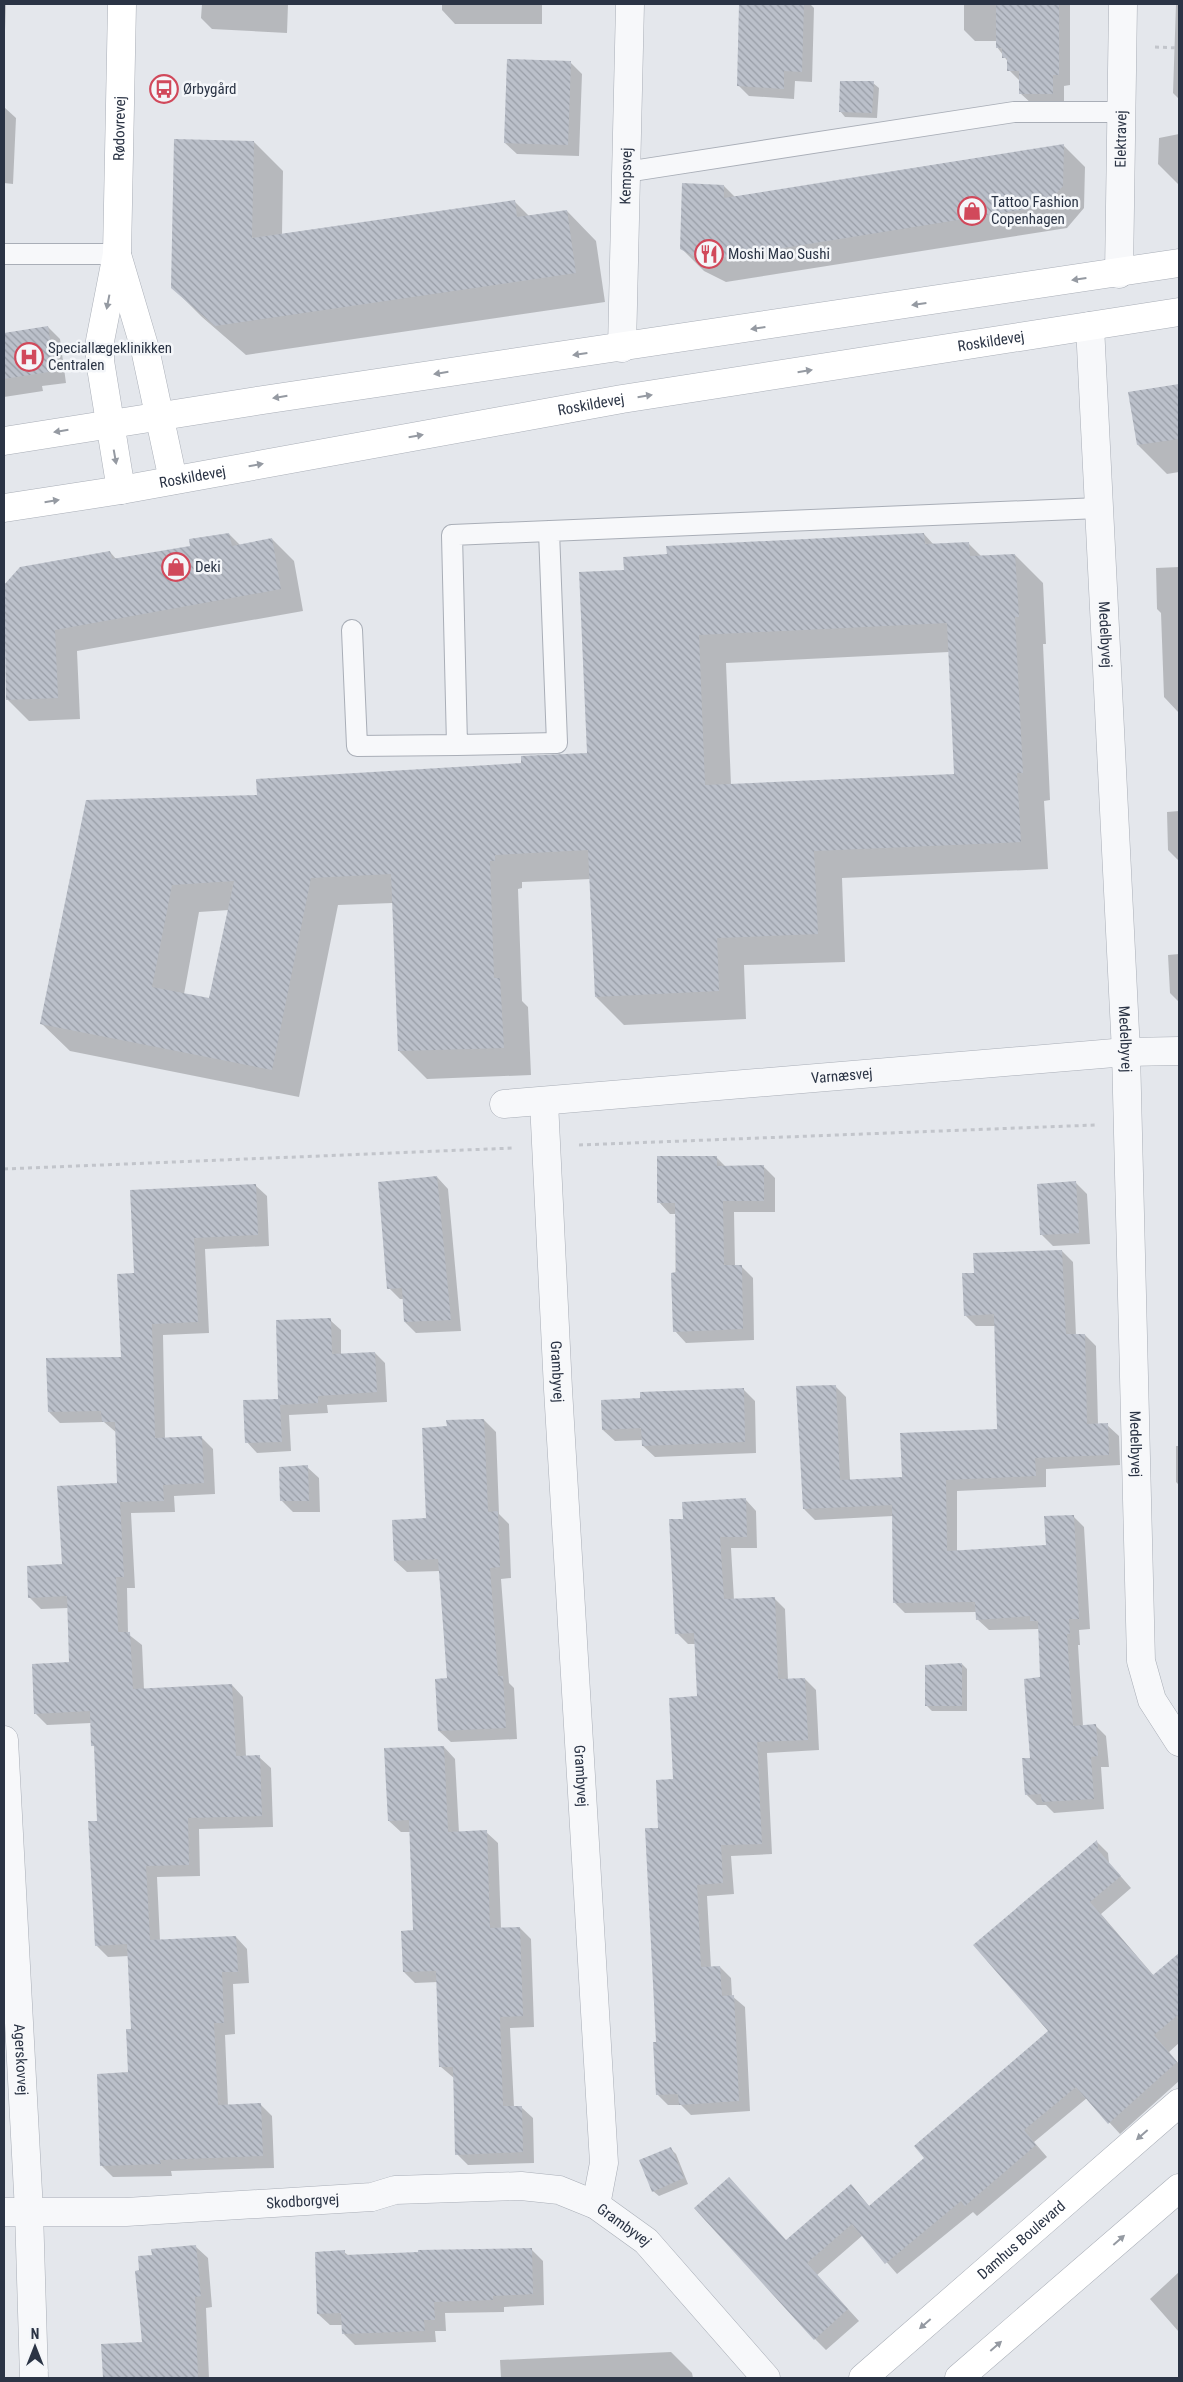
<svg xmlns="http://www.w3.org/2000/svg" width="1183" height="2382" font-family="'Roboto Condensed',sans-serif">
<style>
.shadow{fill:#0003;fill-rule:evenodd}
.building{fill:url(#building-back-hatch);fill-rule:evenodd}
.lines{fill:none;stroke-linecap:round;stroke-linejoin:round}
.lane-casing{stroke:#a9aeb7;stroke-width:22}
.street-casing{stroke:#a9aeb7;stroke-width:29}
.secondary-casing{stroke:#a9aeb7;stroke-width:29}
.path{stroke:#c2c5cb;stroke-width:3;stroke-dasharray:4 4;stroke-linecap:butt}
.lane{stroke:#f7f8fa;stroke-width:20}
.street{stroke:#f7f8fa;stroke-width:28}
.secondary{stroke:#fff;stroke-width:28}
.oneway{fill:#959aa2}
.labels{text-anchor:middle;stroke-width:5;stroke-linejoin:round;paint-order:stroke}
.poi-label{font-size:15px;fill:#2b3445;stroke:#f4f6f9;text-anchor:start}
.street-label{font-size:15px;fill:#2b3445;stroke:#f4f6f9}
</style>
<defs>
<pattern id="building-back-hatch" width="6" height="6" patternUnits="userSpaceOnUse" patternTransform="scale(1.25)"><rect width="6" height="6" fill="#bbc0ca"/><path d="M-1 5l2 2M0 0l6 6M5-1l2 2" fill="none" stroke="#989da6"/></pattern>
</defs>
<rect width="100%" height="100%" fill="#e4e7ec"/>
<path class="shadow" d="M4,4H6L4,58Z
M202,4H288L287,33L212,29L201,18Z
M442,4H542V24H455L442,10Z
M741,4H810L814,8L812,82L795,81L794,99L749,96L739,86Z
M964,4H1070V85L1064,86V104H1032L1020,93V81L1009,70V63L997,47V41H975L964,30Z
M1176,4H1179V99L1173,93Z
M570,62L582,74L579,156L517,154L505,143Z
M873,83L879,88L877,118L845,117L840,111Z
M4,107L16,118L13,184L4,183Z
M1179,134V185L1158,164L1159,138Z
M254,142L283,171L282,235L514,201L530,217L567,211L596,241L605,302L246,355L202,317L172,287Z
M1063,145L1085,167L1084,208L1067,228L726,282L704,271L682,249L724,186L735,197Z
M48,327L60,339L66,383L42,386L43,391L4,397V334Z
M1179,385V472L1167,474L1138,445L1130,393Z
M229,534L240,545L272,539L294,561L303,611L77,651L80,719L29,721L7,699L4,587L20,568L110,552L117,560L191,547Z
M924,534L934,545L968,543L982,557L1015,555L1043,583L1046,644H1043L1050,800L1044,801L1048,869L842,878L845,962L744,965L746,1019L624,1025L596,997L591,879L522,882V888L518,889L522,1001L528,1007L531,1075L427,1079L399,1051L393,903L338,905L299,1097L70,1051L42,1024L87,801L258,796L523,764L588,754L625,572ZM949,652L955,775L731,785L726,663ZM229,910L210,999L184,994L199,912Z
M1179,567V713L1164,697L1161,613L1157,609L1156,568Z
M1179,811V861L1168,850L1167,812Z
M1179,954V1002L1170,993L1168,955Z
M717,1158L726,1167L763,1166L775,1178V1212H734L735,1266H741L753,1278L754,1340L686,1343L675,1331L676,1214H670L659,1202Z
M437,1177L448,1189L461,1331L416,1333L405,1322L404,1299H400L389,1288Z
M1076,1183L1087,1194L1090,1244L1053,1246L1041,1234Z
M255,1185L267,1196L269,1246L205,1249L209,1333L163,1335L165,1439L202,1438L213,1449L215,1494L174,1496L175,1512L131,1513L135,1588H127L128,1634L142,1645L144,1690L232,1685L243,1697L246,1757H259L271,1768L273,1827L199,1829L200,1876L157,1877L160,1941L236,1937L247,1949L249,1983L233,1984L235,2034L225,2035L228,2106L261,2105L272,2116L274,2168L171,2171L172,2176L113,2177L102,2166L129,2073L132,2030L129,1956L108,1957L96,1945L98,1822L96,1749L93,1745L91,1723L47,1725L35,1713L71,1663L68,1608L41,1609L30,1598L63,1565L119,1484L117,1433L104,1422L60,1423L49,1412L122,1358L136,1274Z
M1062,1251L1073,1262L1076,1336L1085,1335L1096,1346L1098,1425H1107L1119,1436L1120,1465L1046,1469V1487L957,1491V1552L1047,1546L1073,1516L1084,1527L1090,1629L1079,1630L1080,1645H1078L1083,1726L1095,1725L1106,1736L1109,1767H1101L1104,1809L1054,1813L1046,1805H1037L1026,1794L1042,1678L1039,1629L989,1630L977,1619V1612L905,1613L894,1602L893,1516L815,1520L804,1509L835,1386L846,1397L850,1480L903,1478L998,1430L996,1326H976L965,1315L975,1274Z
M330,1320L341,1330V1355L375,1353L385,1363L387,1402L327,1405L328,1413L289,1415L291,1451L257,1453L247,1442L280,1400Z
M744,1390L755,1401L756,1453L655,1457L643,1446V1440L615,1441L603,1430L641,1399Z
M484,1420L496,1432L499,1514L509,1524L511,1578L501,1579L509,1683L514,1688L517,1739L451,1742L439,1731L448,1679L440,1571L407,1572L395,1561L427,1520L448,1428Z
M1176,1446H1179V1485L1176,1482Z
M307,1467L319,1478L320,1512H293L282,1501Z
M746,1500L756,1511L757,1548H731L734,1600L774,1598L785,1609L788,1680L805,1679L816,1690L819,1750L767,1753L772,1854L731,1856L734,1894L707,1896L711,1968L720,1967L731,1978L732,1996L745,2007L750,2111L691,2115L681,2105H668L657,2094L659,1829L698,1698L696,1644H688L677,1633L684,1520Z
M962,1664L967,1669V1711H932L926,1705Z
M444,1747L455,1759L459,1833L486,1832L498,1843L501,1928H520L531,1939L534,2027L510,2028L514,2107H521L533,2118L534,2163L468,2165L457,2154L454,2078L441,2067L438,1982L415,1983L404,1972L414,1932L411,1832H401L389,1821Z
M1097,1842L1108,1853L1109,1863L1131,1888L1101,1914L1154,1976L1179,1955V2043L1169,2052L1179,2064V2081L1120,2134L1087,2098L1034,2142L1047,2157L977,2216L973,2212L897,2274L863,2235L817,2275L859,2321L826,2350L815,2339L786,2241L851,2186L870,2207L926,2158L1050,2031Z
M671,2149L676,2154L688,2184L659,2196L653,2191Z
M196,2247L208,2258L212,2307L206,2308L209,2378H104L103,2345L143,2343L141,2271L154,2256Z
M531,2249L543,2261L544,2305L504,2307V2312L445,2313L446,2331H435L436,2342L355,2345L343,2333V2325H330L318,2314L344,2252L349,2256Z
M1179,2272V2332L1150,2299Z
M671,2352L692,2373L693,2378H501L500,2360Z"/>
<path class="building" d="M739,4H804L802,72L784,71V89L737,86Z
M996,4H1059V75H1053V94H1019V71H1007V58H1002V48H996Z
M507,59L571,61L568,145L504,143Z
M840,81H874L872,113L839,112Z
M174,139L254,141L252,238L515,200L517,217L567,210L576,273L215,326L171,288Z
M1064,144L1063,186L1045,206L703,261L680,249L682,183L724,185V198Z
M48,326L55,371L4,379V333Z
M1179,384V439L1137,445L1128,392Z
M229,533L232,546L272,538L281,589L55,630L58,698L6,700L4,585L20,567L110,551L112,559L190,546L189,539Z
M924,533L925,544L969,542L970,556L1015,554L1019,617H1015L1023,773H1017L1021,842L814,851L818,934L717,938L719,991L595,997L588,850L495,855V861H490L494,978H500L504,1048L398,1051L391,874L311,878L272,1070L40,1024L86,800L257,795L256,779L521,763V756L587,753L579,572L624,570L623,557L667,554L666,546ZM947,623L954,774L705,785L699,635ZM234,881L209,998L152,987L172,885Z
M657,1156H717V1166L764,1165V1201H723L724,1265H742L743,1329L673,1332L671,1273L676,1272L675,1203H657Z
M437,1176L451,1320L404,1322L402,1288L387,1289L378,1182Z
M1076,1181L1079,1233L1040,1235L1037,1184Z
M256,1184L258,1235L194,1238L198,1322L152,1324L155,1438L202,1436L204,1483L163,1485L164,1501L120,1502L124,1577H116L118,1632H130L133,1689L232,1684L236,1756L260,1755L262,1816L188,1818L189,1865L146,1866L150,1940L236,1936L238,1972H222L224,2023H214L218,2105L261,2103L263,2156L160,2160L161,2164L100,2166L97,2074L128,2072L126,2029H131L127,1944L95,1946L88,1821H97L94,1746H91L90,1711L34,1714L32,1664L69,1662L67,1596L28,1598L27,1566L62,1564L57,1486L117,1483L115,1422H102L101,1411L48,1412L46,1358L121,1357L117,1274L134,1273L130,1190Z
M1062,1250L1066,1334H1085L1087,1424L1108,1423L1109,1455L1035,1458L1036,1476L946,1480L947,1551L1046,1545L1044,1516L1074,1515L1079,1619H1069L1070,1634H1067L1073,1726L1096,1724L1098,1756L1091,1757L1094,1799L1042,1802L1041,1794L1025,1795L1022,1758H1030L1024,1679L1040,1677L1038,1621H1030V1616L976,1620L975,1602L893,1603L892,1505L803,1509L796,1386L836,1385L840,1480L902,1477L900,1433L997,1429L994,1314L964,1316L962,1273H974L973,1253Z
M331,1318L332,1354L375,1352L377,1392L318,1396V1403L280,1405L282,1442L245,1443L243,1400L278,1399L276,1320Z
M744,1388L745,1442L642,1446L641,1428L602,1430L601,1400L640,1398V1392Z
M484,1419L488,1512L498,1511L500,1567L490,1568L498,1676H503L506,1728L438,1731L435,1679L447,1678L438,1559L394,1561L392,1520L426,1518L422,1428L447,1426L446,1420Z
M308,1465L309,1501H280L279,1467Z
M746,1498L747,1537H720L724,1599L775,1597L778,1679L805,1678L808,1740L757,1742L762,1844L721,1845L723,1883L697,1885L701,1967L720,1966L722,1996L734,1995L739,2101L679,2105L678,2094L656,2095L653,2042H656L645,1828H658L656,1780L673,1779L669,1698L697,1696L694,1633L675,1634L669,1519H683L682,1502Z
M962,1663V1706H925V1665Z
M444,1746L448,1832L487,1830L490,1928L520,1927L523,2016L500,2017L503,2106H522L523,2152L455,2155L453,2067H439L436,1971L403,1972L401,1931L413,1930L409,1820L388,1821L384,1748Z
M1097,1840L1098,1850L1121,1876L1090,1902L1153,1975L1179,1953V2014L1154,2035L1177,2062L1108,2124L1076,2087L1024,2130L1036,2145L965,2206L961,2201L885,2264L852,2224L807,2263L848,2309L814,2340L694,2208L729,2177L786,2240L851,2184L869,2206L924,2158L914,2146L1048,2031L973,1945Z
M671,2147L684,2178L652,2192L639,2160Z
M196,2245L201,2296L195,2297L198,2378H103L101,2344L142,2342L135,2271L139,2270L138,2256L152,2255L151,2249Z
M532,2248L533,2294L493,2296V2300L434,2302L435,2320H424L425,2331L342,2334L341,2313L317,2314L315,2252L345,2250V2255L418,2252V2250Z"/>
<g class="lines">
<defs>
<path id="lane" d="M626,172L1014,112H1122
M4,254H117
M549,531L557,743L457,745L452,535L1099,508
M352,630L357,746L457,745"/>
<g id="street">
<path id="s1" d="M1119,274L1123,4"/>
<path id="s2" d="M1090,326L1126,1052L1141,1661L1152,1700L1179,1742"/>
<path id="s3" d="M622,348L630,4"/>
<path id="s4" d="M544,1102L558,1389L604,2163L596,2205"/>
<path id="s5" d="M504,1104L1126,1052L1179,1051"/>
<path id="s6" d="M4,1740L29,2211L34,2378"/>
<path id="s7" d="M4,2212H126L372,2197L395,2190L521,2186L559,2190L596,2205L646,2241L766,2378"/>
</g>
<g id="secondary">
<path d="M118,258L145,349L173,480"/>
<path d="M4,441L263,400L1179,263"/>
<path id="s8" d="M121,490L100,361V341L117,254L122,4"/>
<path id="s9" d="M4,508L121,490L622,399L1179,312"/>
<path id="s10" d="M863,2378L1179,2103"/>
<path d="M959,2378L1179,2188"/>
</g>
</defs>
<use href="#lane" class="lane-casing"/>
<use href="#street" class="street-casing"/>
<use href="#secondary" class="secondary-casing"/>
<path class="path" d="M1155,47L1179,48
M579,1145L1095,1125
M4,1169L513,1148"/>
<use href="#lane" class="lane"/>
<use href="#street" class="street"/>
<use href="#secondary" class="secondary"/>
</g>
<defs><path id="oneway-solid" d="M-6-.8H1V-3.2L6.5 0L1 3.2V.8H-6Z" transform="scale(1.25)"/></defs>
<g class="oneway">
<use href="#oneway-solid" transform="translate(1079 279) rotate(172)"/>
<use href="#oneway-solid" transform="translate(108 302) rotate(101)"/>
<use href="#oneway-solid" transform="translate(919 304) rotate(172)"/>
<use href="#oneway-solid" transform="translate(758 328) rotate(172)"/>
<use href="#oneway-solid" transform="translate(580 354) rotate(172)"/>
<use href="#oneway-solid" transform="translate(805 371) rotate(-9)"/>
<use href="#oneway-solid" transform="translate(441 373) rotate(171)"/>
<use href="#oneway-solid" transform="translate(645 396) rotate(-9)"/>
<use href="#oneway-solid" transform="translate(280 397) rotate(171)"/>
<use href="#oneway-solid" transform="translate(61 431) rotate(171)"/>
<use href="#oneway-solid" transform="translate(416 436) rotate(-10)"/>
<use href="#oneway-solid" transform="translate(115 457) rotate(80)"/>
<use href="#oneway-solid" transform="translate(256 465) rotate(-10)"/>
<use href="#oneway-solid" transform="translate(52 501) rotate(-9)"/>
<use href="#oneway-solid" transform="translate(1142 2135) rotate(139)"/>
<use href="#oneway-solid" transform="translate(1119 2240) rotate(-41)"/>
<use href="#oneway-solid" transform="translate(925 2324) rotate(139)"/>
<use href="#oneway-solid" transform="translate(996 2346) rotate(-41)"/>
</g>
<defs>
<symbol id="bus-ring" viewBox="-11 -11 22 22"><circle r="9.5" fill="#f4f6f9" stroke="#d1495b" stroke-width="1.5"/><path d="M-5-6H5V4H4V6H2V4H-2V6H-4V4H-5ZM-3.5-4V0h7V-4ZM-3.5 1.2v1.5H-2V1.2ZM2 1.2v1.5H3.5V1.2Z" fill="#d1495b"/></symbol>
<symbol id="shop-ring" viewBox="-11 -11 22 22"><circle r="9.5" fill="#f4f6f9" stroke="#d1495b" stroke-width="1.5"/><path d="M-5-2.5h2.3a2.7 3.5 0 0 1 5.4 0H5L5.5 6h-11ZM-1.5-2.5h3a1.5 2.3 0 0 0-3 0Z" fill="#d1495b"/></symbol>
<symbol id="restaurant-ring" viewBox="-11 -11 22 22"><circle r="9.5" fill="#f4f6f9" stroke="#d1495b" stroke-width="1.5"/><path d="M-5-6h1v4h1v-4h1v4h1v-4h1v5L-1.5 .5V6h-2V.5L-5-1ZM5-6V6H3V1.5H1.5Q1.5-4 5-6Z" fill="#d1495b"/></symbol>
<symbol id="hospital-ring" viewBox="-11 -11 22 22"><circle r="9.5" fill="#f4f6f9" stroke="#d1495b" stroke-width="1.5"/><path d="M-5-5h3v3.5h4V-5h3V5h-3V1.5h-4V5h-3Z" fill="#d1495b"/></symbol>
</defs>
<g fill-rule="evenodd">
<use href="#bus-ring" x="148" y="73" width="32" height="32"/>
<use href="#shop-ring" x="956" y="195" width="32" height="32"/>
<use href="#restaurant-ring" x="693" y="238" width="32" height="32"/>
<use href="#hospital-ring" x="13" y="341" width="32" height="32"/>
<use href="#shop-ring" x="160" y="551" width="32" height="32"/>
</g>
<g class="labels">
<g class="poi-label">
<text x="183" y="94">Ørbygård</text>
<text x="991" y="207">Tattoo Fashion<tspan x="991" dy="17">Copenhagen</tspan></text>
<text x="728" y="259">Moshi Mao Sushi</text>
<text x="48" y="353">Speciallægeklinikken<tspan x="48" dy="17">Centralen</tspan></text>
<text x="195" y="572">Deki</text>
</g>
<g class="street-label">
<text dy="5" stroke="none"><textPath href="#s8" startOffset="365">Rødovrevej</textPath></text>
<text dy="5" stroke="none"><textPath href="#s1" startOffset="135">Elektravej</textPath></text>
<text dy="5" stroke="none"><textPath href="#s3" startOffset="172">Kempsvej</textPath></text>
<text dy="5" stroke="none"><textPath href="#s9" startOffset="1001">Roskildevej</textPath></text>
<text dy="5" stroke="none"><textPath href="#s9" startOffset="596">Roskildevej</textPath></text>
<text dy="5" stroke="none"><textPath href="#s9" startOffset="191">Roskildevej</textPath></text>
<text dy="5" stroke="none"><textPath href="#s2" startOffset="309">Medelbyvej</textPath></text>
<text dy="5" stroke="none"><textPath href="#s2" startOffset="714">Medelbyvej</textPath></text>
<text dy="5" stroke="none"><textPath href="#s5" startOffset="339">Varnæsvej</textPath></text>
<text dy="5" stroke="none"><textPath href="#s4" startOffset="270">Grambyvej</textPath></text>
<text dy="5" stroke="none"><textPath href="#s2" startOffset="1119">Medelbyvej</textPath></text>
<text dy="5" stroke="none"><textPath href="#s4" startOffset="675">Grambyvej</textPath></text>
<text dy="5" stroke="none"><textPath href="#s6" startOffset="320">Agerskovvej</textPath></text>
<text dy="5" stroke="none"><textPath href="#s7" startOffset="299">Skodborgvej</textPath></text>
<text dy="5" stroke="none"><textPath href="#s7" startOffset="631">Grambyvej</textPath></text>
<text dy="5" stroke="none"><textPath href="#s10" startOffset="210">Damhus Boulevard</textPath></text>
</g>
</g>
<rect width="1183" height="2382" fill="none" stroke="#2b3445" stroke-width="10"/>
<g transform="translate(35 2347)" stroke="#f4f6f9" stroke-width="4" paint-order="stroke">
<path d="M0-4L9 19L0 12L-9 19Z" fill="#2b3445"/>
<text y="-8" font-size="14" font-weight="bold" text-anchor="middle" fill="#2b3445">N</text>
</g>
</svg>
